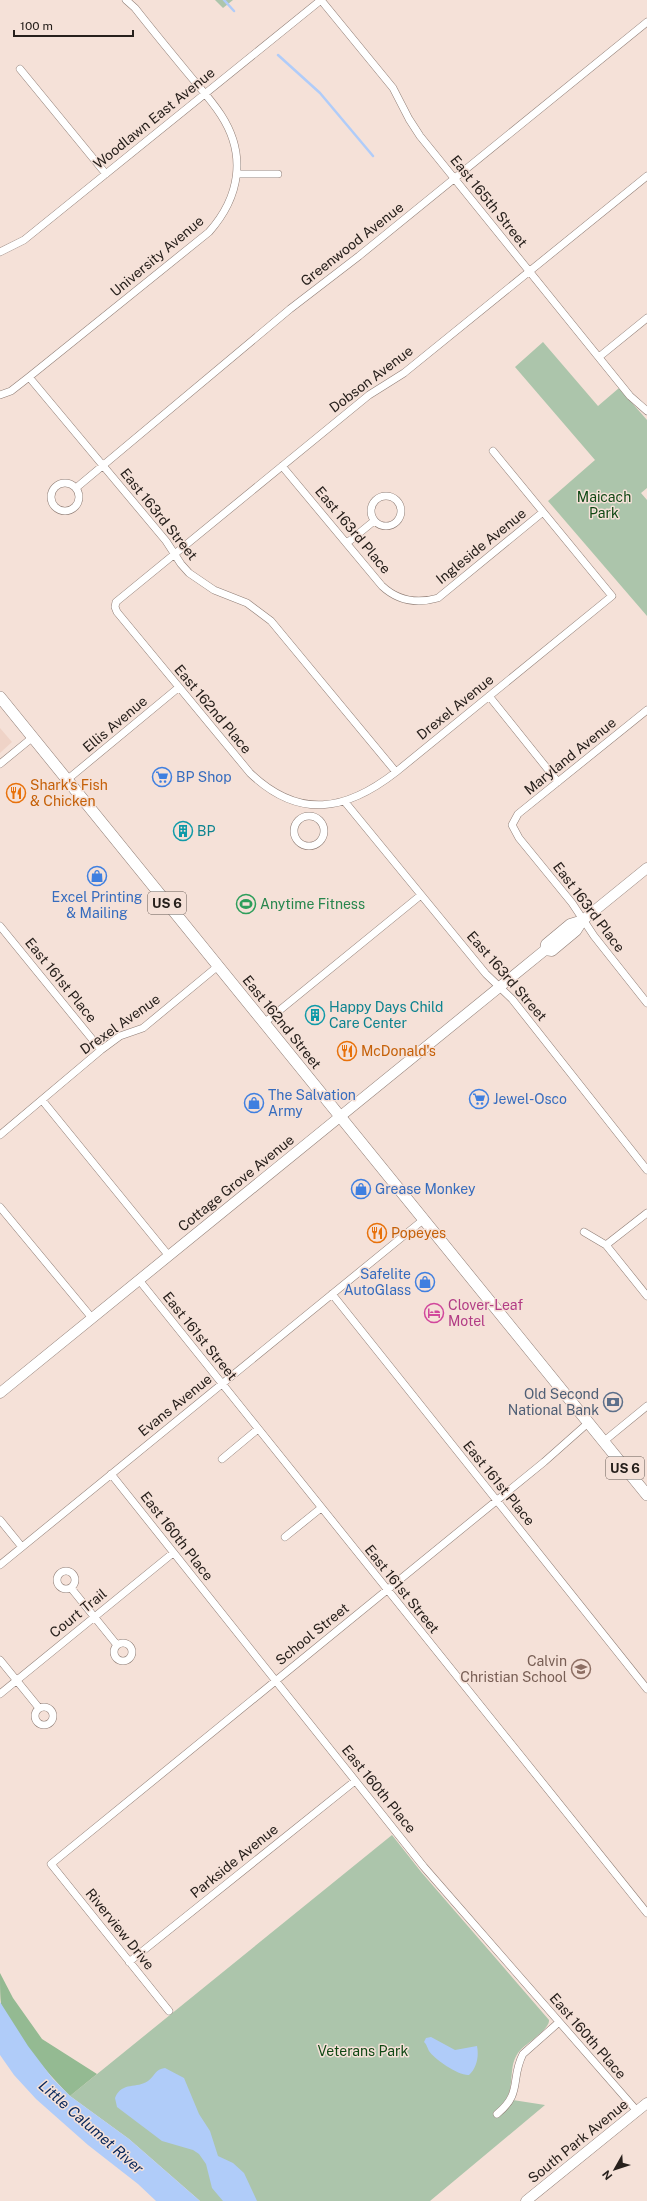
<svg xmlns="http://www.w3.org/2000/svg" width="647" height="2201" font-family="'Public Sans',sans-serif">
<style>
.built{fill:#efd3c7}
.green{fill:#acc5ab}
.forest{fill:#94ba92}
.water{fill:#b0ccf9}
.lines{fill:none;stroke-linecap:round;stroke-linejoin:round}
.stream{stroke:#b0ccf9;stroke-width:2.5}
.street-casing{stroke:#8f7d75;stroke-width:8}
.secondary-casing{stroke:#8f7d75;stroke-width:11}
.primary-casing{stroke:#8f7d75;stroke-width:12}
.street{stroke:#fff;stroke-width:7}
.secondary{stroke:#fff;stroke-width:10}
.primary{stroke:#fff;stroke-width:11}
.labels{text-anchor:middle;stroke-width:3;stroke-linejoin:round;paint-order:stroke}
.shield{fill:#f5e1d8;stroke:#655a54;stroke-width:1}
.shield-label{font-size:13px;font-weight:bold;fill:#27201c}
.street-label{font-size:14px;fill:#27201c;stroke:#f5e1d8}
.park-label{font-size:14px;fill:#104814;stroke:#f5e1d8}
.shop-label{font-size:14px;fill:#366cbe;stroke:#f5e1d8;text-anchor:start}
.food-label{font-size:14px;fill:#c56008;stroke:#f5e1d8;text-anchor:start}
.culture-label{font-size:14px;fill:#0d838f;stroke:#f5e1d8;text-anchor:start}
.leisure-label{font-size:14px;fill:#27864d;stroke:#f5e1d8;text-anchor:start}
.hotel-label{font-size:14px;fill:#b23c85;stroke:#f5e1d8;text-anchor:start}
.service-label{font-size:14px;fill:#4e5e75;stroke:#f5e1d8;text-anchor:end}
.education-label{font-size:14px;fill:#785e54;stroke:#f5e1d8;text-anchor:end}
.water-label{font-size:15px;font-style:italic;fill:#08275b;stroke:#f5e1d8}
</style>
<rect width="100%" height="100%" fill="#f5e1d8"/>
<path class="built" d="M0,728L12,742L0,753Z"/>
<path class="green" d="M215,0H233L223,8Z
M543,342L598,406L619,388L647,420V488L641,493L647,500V616L548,501L595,460L515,367Z
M392,1835L422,1873L549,2020C550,2030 524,2044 518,2053C508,2067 515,2085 506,2099L545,2105L430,2201H200L129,2139L70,2096Z"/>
<path class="forest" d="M0,1973L13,1998L42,2039L97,2074L70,2096C48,2074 12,2032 1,2004C0,1995 0,1982 0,1973Z"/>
<path class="water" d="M0,2002L28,2046L53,2079L70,2096L129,2139L200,2201H156L138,2184L88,2145L36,2099L14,2075L0,2055Z
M431,2037L455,2050L477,2046C479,2056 477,2068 469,2075C459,2076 434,2059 429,2051C427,2047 427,2045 424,2042L426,2038Z
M165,2068L184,2078L199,2114L210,2131L218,2156L233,2163L244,2173L257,2201H223L212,2188L206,2164L199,2154L193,2150L162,2141L117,2107L115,2098C122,2081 137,2089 148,2081C155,2076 155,2069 165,2068Z"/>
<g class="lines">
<path class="stream" d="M224,0L234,11
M278,55L320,93L373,156"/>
<defs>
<path id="street" d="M321,0L393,88L409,119L420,136L630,396L647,411
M20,69L106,174
M238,174H278
M0,252L24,240L321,0
M599,357L647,318
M29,377L166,541L181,564L189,573L214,590L247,603L271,621L396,772
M0,395L11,391L29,377L209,232C240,197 247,155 221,115C212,101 201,89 191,77C172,54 153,31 135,8L126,0
M493,451L612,596L396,772C346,811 299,820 250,773L117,612L115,607L116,602L369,395L404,373L647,176
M282,466L382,586C398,601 417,604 438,598L543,512
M51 497a14 14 0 1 1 28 0a14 14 0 1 1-28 0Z
M76,488L290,309L359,256L647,22
M371 511a15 15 0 1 1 30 0a15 15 0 1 1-30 0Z
M347,543L374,521
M489,696L558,782
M647,710L518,814L512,825L519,838L572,903L594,936L647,1003
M0,764L33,737
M68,779L178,688
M345,802L486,974L512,999L647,1170
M294 831a15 15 0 1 1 30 0a15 15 0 1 1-30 0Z
M0,926L101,1050
M264,1023L421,895
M42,1100L169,1256
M0,1135L101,1050L120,1036L143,1028L218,966
M0,1207L92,1318
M584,1232L606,1245L647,1296
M606,1245L647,1213
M139,1280L647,1913
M332,1294L647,1689
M603,1442L647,1406
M222,1459L258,1429
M111,1474L424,1867L637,2111
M0,1520L22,1547
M285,1537L321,1508
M0,1565L423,1220
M57 1580a9 9 0 1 1 18 0a9 9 0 1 1-18 0Z
M71,1588L117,1645
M114 1652a9 9 0 1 1 18 0a9 9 0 1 1-18 0Z
M0,1660L39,1708
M0,1694L173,1553
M35 1716a9 9 0 1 1 18 0a9 9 0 1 1-18 0Z
M129,1962L355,1781
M169,2011L51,1864L544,1462L588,1423
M497,2114C523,2093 510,2079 523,2054L558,2023"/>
<path id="secondary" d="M545,950L552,951L576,931L583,920
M0,1393L545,950L546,944L570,924L583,920L647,868
M526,2201L647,2103"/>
<path id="primary" d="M0,697L647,1495"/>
</defs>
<use href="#street" class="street-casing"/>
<use href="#secondary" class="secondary-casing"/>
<use href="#primary" class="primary-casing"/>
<use href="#street" class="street"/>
<use href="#secondary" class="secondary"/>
<use href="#primary" class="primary"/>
</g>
<defs>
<symbol id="supermarket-ring" viewBox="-11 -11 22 22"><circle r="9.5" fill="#f5e1d8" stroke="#3f7fe0" stroke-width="1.5"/><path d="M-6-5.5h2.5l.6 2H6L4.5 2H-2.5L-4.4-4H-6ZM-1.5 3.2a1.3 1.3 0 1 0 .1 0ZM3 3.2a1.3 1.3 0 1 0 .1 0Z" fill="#3f7fe0"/></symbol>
<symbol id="restaurant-ring" viewBox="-11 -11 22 22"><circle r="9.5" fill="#f5e1d8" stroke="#e8710a" stroke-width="1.5"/><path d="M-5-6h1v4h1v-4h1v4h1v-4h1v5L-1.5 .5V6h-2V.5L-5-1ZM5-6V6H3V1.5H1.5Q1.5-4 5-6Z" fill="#e8710a"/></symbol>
<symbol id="building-ring" viewBox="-11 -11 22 22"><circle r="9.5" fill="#f5e1d8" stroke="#0f9aa8" stroke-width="1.5"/><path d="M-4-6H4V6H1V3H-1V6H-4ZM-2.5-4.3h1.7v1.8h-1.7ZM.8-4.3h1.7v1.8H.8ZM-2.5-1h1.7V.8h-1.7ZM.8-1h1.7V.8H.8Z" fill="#0f9aa8"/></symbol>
<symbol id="shop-ring" viewBox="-11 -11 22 22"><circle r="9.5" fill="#f5e1d8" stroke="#3f7fe0" stroke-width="1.5"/><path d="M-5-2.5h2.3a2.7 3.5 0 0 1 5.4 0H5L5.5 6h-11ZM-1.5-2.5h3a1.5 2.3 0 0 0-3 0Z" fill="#3f7fe0"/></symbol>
<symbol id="stadium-ring" viewBox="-11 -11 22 22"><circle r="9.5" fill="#f5e1d8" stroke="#2e9e5b" stroke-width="1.5"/><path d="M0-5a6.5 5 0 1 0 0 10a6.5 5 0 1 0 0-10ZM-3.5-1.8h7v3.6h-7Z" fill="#2e9e5b"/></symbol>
<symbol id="hotel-ring" viewBox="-11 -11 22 22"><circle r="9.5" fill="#f5e1d8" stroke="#d1479c" stroke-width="1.5"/><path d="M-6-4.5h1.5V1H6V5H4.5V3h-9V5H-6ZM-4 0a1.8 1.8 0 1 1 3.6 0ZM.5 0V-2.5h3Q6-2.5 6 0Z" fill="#d1479c"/></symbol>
<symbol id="bank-ring" viewBox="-11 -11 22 22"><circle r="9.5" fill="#f5e1d8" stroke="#5c6f8a" stroke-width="1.5"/><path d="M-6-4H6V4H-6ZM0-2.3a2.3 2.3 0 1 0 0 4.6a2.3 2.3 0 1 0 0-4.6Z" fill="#5c6f8a"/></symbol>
<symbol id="school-ring" viewBox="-11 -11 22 22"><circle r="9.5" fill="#f5e1d8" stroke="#8d6e63" stroke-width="1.5"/><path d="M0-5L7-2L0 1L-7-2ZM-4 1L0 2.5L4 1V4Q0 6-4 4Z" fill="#8d6e63"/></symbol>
</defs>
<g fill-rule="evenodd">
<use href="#supermarket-ring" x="151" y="766" width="22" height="22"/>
<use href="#restaurant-ring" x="5" y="782" width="22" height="22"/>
<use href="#building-ring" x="172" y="820" width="22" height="22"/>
<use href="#shop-ring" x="86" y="865" width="22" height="22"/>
<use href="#stadium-ring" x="235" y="893" width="22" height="22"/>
<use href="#building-ring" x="304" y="1004" width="22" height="22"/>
<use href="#restaurant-ring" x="336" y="1040" width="22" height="22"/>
<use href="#supermarket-ring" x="468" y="1088" width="22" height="22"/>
<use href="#shop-ring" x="243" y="1092" width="22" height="22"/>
<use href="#shop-ring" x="350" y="1178" width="22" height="22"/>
<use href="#restaurant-ring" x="366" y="1222" width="22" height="22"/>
<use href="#shop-ring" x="414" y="1271" width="22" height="22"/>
<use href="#hotel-ring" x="423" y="1302" width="22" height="22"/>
<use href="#bank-ring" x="602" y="1391" width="22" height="22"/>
<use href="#school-ring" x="570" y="1658" width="22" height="22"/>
</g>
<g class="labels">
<g class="shield">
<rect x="148" y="892" width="38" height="22" rx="3"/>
<rect x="606" y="1457" width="38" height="22" rx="3"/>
</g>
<g class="shield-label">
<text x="167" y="908">US 6</text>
<text x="625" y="1473">US 6</text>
</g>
<g class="street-label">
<text transform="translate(154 118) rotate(-39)" y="5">Woodlawn East Avenue</text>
<text transform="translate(489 201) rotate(51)" y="5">East 165th Street</text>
<text transform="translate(352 244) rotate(-38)" y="5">Greenwood Avenue</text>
<text transform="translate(157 256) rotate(-40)" y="5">University Avenue</text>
<text transform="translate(371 379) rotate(-37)" y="5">Dobson Avenue</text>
<text transform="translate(159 514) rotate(51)" y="5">East 163rd Street</text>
<text transform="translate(353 530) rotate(50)" y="5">East 163rd Place</text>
<text transform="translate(481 546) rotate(-39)" y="5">Ingleside Avenue</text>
<text transform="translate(455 707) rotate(-39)" y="5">Drexel Avenue</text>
<text transform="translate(213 709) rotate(50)" y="5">East 162nd Place</text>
<text transform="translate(115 724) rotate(-40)" y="5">Ellis Avenue</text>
<text transform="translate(570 756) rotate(-39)" y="5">Maryland Avenue</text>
<text transform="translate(589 907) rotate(53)" y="5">East 163rd Place</text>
<text transform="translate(507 976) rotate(49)" y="5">East 163rd Street</text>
<text transform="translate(61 980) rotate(51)" y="5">East 161st Place</text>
<text transform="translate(282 1022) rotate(51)" y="5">East 162nd Street</text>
<text transform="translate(120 1024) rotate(-35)" y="5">Drexel Avenue</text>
<text transform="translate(236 1183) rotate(-39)" y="5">Cottage Grove Avenue</text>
<text transform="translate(200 1336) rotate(51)" y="5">East 161st Street</text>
<text transform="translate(175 1405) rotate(-39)" y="5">Evans Avenue</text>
<text transform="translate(499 1483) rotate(51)" y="5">East 161st Place</text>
<text transform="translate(177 1536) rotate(52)" y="5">East 160th Place</text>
<text transform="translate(402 1589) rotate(51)" y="5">East 161st Street</text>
<text transform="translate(78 1613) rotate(-39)" y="5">Court Trail</text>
<text transform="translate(312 1634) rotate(-39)" y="5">School Street</text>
<text transform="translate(379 1789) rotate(51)" y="5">East 160th Place</text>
<text transform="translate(234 1861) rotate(-39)" y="5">Parkside Avenue</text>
<text transform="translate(120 1929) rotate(51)" y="5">Riverview Drive</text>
<text transform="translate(588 2036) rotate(49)" y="5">East 160th Place</text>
<text transform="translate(578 2141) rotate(-39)" y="5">South Park Avenue</text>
</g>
<g class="park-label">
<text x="604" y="502">Maicach<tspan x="604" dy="16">Park</tspan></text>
<text x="363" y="2056">Veterans Park</text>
</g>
<g class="shop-label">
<text x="176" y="782">BP Shop</text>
<text x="97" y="902" text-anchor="middle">Excel Printing<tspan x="97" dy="16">&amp; Mailing</tspan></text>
<text x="268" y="1100">The Salvation<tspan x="268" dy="16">Army</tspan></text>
<text x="493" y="1104">Jewel-Osco</text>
<text x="375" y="1194">Grease Monkey</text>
<text x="411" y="1279" text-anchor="end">Safelite<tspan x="411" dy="16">AutoGlass</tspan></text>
</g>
<g class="food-label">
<text x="30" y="790">Shark's Fish<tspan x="30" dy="16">&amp; Chicken</tspan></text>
<text x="361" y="1056">McDonald's</text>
<text x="391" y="1238">Popeyes</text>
</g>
<g class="culture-label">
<text x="197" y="836">BP</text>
<text x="329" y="1012">Happy Days Child<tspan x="329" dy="16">Care Center</tspan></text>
</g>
<g class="leisure-label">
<text x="260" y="909">Anytime Fitness</text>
</g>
<g class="hotel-label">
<text x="448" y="1310">Clover-Leaf<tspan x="448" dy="16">Motel</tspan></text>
</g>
<g class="service-label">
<text x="599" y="1399">Old Second<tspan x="599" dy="16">National Bank</tspan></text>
</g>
<g class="education-label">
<text x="567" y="1666">Calvin<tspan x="567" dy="16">Christian School</tspan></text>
</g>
<g class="water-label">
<text transform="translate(91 2127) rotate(41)" y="5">Little Calumet River</text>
</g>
</g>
<g transform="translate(615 2169) rotate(231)" stroke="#f5e1d8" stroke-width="3" paint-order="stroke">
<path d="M0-3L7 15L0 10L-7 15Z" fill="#27201c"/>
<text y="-6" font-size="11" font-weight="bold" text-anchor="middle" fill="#27201c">N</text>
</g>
<path d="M14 30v6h119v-6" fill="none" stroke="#27201c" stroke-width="2"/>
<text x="20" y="30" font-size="12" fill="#27201c" stroke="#f5e1d8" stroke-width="3" paint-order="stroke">100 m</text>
</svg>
